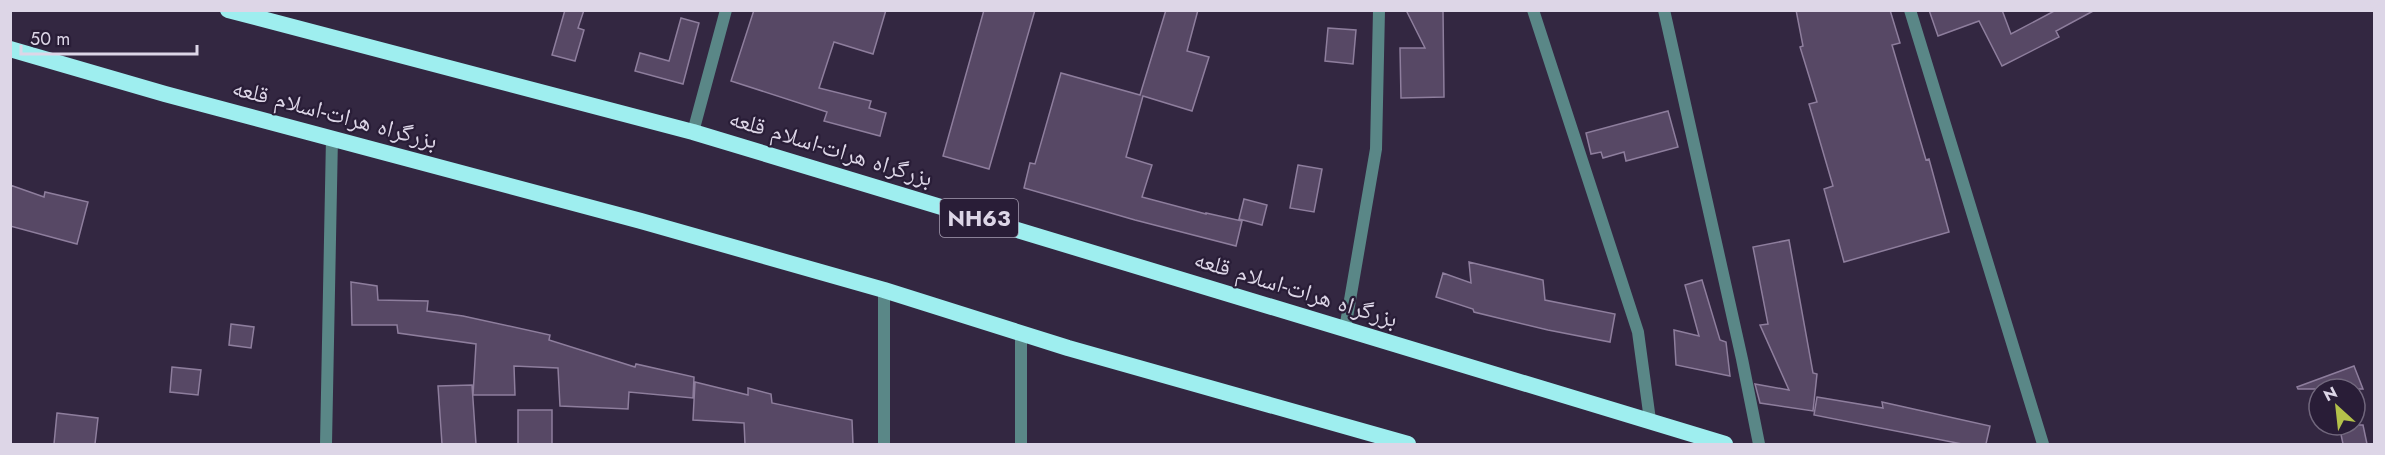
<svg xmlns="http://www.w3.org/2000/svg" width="2385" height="455" font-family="Jost,'Noto Naskh Arabic',sans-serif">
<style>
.building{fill:#574865;stroke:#8e7e9d;stroke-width:1.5}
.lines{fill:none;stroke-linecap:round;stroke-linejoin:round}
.minor{stroke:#5a8787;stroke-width:12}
.tertiary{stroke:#5a8787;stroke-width:12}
.trunk{stroke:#9eeeef;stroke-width:16}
.labels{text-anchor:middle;stroke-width:4.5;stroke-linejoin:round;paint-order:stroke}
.shield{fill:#291d37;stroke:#a79eb2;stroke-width:1.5}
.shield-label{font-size:22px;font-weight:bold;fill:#ddd6e7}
.street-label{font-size:24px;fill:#ddd6e7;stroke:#291d37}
</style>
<rect width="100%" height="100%" fill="#332741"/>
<path class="building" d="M565,10H584L578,28L584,30L575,61L552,55Z
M754,10H886L873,54L834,42L819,88L871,101L869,108L886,113L880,136L824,121L827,112L731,81Z
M984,10H1035L989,169L943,156Z
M1166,10H1198L1187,51L1209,57L1192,111L1143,96L1126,157L1152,165L1142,197L1206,214V213L1242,221L1236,246L1135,220L1024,188L1030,163L1035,164L1061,73L1140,95Z
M1406,10H1443L1444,97L1401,98L1400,48H1425Z
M1796,10H1890L1900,43L1892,45L1926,160L1929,159L1949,232L1844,262L1824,189L1833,186L1809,104L1817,102L1800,47L1803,46Z
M1929,10H2002L2011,34L2056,10H2095L2056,31L2059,37L2002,66L1979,21L1938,36Z
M681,18L699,23L683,84L635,71L640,53L669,61Z
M1328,28L1356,30L1353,64L1325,61Z
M1668,111L1678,147L1626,161L1624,152L1603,158L1601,152L1591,154L1586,133Z
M1298,165L1322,169L1314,212L1290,208Z
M10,185L44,197L45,192L88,202L77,244L10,226Z
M1244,199L1267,205L1262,225L1239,219Z
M1789,240L1813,373L1817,374L1813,411L1760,403L1755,384L1789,390L1760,325L1768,324L1753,247Z
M1469,262L1543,280L1545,300L1615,314L1610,342L1548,330L1474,312L1473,309L1436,297L1443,273L1471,283Z
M1702,280L1720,340L1726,342L1730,376L1676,365L1674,330L1699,336L1685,285Z
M351,282L377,286L378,300L428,301L427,311L463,316L550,335L549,340L635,367L636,364L694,377L693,398L629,392L628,409L560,406L558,368L514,366L515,395H473L476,344L398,333L397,325H352Z
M231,324L254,327L251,348L229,345Z
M2354,366L2363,389H2298L2297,387Z
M172,367L201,370L198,395L170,392Z
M695,382L748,395V388L771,394L772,403L852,420L853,444H745L744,423L693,420Z
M472,385L476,444H442L438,386Z
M1817,397L1883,408L1882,402L1990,426L1986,444H1962L1814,415Z
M518,410H552V444H518Z
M57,413L98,418L95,444H54Z
M2339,425H2363L2367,444H2343Z"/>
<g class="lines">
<path class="minor" d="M1533,10L1638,332L1650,420
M1664,10L1742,359L1759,444
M1910,10L2043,444
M693,132L726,10
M1345,329L1376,149L1379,10
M1021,332V444
M884,444V290"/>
<path class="tertiary" d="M326,444L332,137"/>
<path class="trunk" d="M228,10L693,132L1725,444
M10,49L165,94L641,221L884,290L1068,348L1408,444"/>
</g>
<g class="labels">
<rect class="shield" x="940" y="199" width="78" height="38" rx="4.5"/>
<g class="shield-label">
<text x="979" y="226">NH63</text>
</g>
<g class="street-label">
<text transform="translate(335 114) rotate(15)" y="8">بزرگراه هرات-اسلام قلعه</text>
<text transform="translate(831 148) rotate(17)" y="8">بزرگراه هرات-اسلام قلعه</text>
<text transform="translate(1296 289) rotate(17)" y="8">بزرگراه هرات-اسلام قلعه</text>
</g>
</g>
<rect width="2385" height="455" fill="none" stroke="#ddd6e7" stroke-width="24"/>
<g transform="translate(2337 407) rotate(333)"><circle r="28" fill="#291d37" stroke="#71677d" stroke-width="1.5"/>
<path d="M0-4.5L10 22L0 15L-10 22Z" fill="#b4c24a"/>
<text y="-9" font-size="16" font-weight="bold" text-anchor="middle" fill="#ddd6e7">N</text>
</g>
<path d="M21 45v9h176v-9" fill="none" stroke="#ddd6e7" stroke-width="3"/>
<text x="30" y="45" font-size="18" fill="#ddd6e7" stroke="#291d37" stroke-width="4.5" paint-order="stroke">50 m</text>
</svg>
